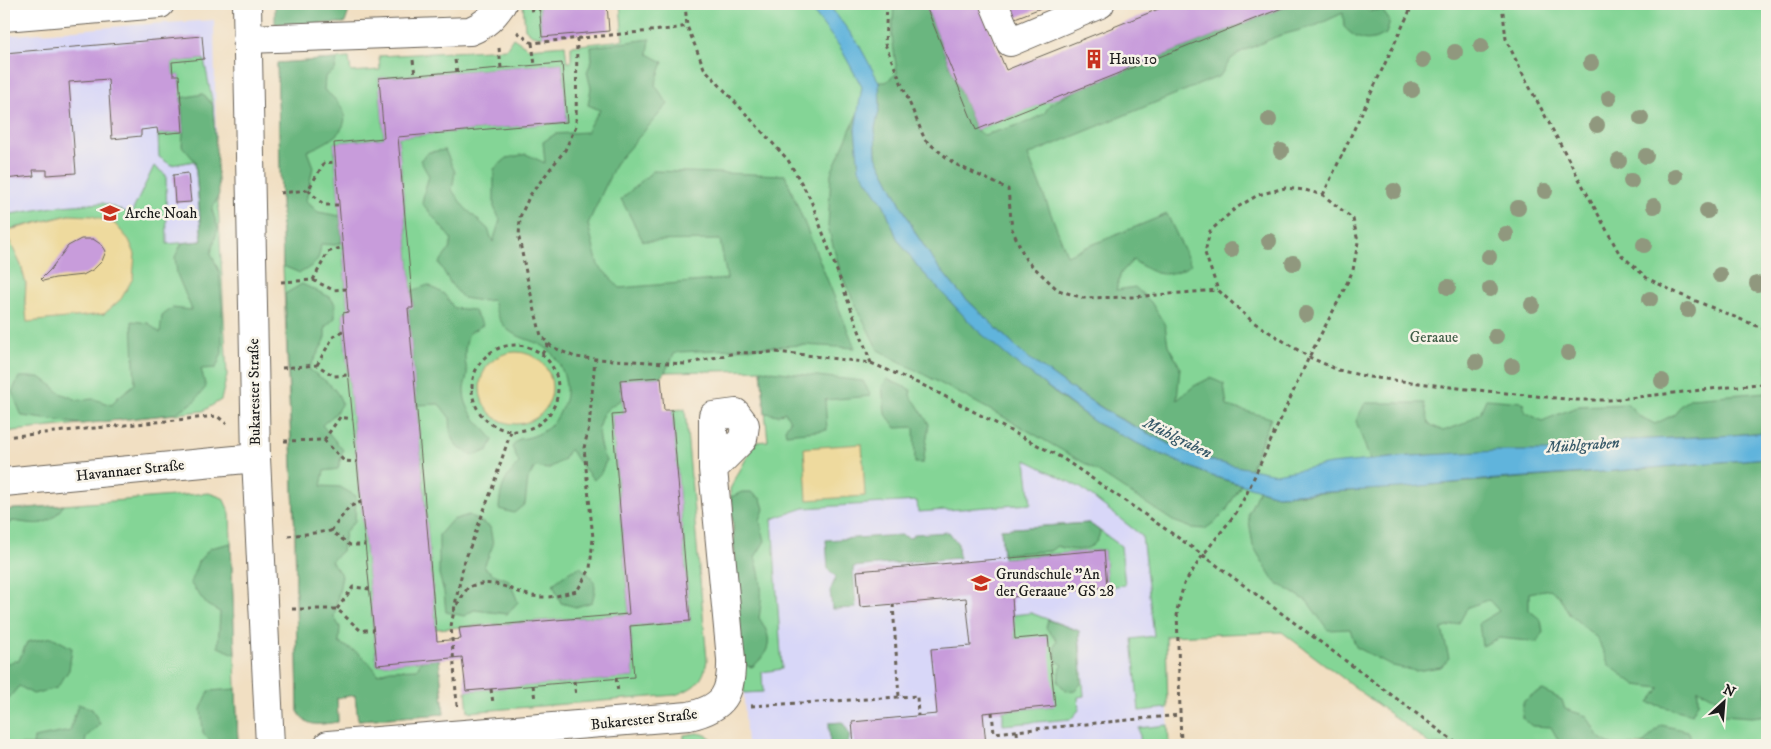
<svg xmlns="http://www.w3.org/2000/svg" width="1771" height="749" font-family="'IM FELL DW Pica',serif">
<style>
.built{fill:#d8d7f8}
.green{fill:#84d596;stroke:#507859;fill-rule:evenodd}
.forest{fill:#6bb67f;stroke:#44694e}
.sand{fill:#eeda9e;stroke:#857b5d}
.water{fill:#60b4dc;stroke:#3e687c}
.building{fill:#c89cdb}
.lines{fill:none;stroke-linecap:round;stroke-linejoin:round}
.minor-casing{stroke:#676056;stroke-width:30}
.path{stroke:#676056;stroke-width:3;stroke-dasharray:4 4;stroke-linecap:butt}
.minor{stroke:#fff;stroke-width:28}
.tree{fill:#90987e}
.labels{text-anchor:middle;stroke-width:5;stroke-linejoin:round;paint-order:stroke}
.poi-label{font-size:15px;fill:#1c1c1c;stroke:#f7f3e8;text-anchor:start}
.park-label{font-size:15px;fill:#405d47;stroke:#f7f3e8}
.street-label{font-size:15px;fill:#1c1c1c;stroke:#f7f3e8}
.water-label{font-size:16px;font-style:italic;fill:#375969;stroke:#f7f3e8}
</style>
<rect width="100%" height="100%" fill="#f7f3e8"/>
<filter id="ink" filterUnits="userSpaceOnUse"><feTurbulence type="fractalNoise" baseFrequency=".02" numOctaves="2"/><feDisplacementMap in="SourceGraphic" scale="10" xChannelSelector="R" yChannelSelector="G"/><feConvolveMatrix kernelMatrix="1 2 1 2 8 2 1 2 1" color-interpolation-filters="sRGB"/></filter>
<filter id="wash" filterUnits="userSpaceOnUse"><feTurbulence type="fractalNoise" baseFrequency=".0096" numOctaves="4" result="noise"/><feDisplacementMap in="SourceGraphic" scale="20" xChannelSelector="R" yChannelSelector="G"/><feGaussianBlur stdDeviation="1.12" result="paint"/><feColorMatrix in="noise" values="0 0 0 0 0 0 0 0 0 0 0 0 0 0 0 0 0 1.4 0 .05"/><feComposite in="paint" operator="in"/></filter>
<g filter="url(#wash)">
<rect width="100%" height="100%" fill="#f1dfc2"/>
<path class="built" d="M214,20L220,390L4,426V36L135,25Z
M761,370L887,379L1085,483L1164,552L1169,745H747L730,489L755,442L768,441Z"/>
<path class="green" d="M523,4H539L542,37L532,35L525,29Z
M620,4H925L976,130L1292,4H1767V745H1431L1282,632L1166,636L1168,708L1139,711L1132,639L1154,636L1142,536L1081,488L1026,460L1031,504L918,512L917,501L804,508L772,519L782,669L762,672L763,692L744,693L730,489L755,442L768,441L761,370L666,372L661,377L620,381L624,414L612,415L629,614L436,629L408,308L413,307L398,137L567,122L562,63L379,78L384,138L334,143L348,312L343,313L344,330L377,665L439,659L444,714L358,720L355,695L337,698L338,722C320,724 307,729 298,711L295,535L283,266L277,63L349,58L351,72L380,70L379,56L506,49L513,38L528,48L565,45L567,62H571V46L623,40Z
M204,59L213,105L227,375L221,400L203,411L4,432V217L11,214L60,206L103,203L131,214L154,166L166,175L167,244L202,241L195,161L171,165L159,157L158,134L183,132L179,75H173L172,62ZM69,215L104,314L70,316L25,302L26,284L21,265L6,230Z
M685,409L707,660C704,681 695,688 675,695L468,712L466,691L634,677L630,626L690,621L672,410Z
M209,493L223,498L230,513L238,745H4V510Z
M1089,523L1121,546L1125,585L1107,587L1104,550L1003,558L1001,529Z
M1031,613L1079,631L1084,696L1078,697L1079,710L1071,719L1003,725V711L1054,706L1015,639L1013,615Z
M1168,725L1169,745H1141L1139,728Z
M697,733C707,734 712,738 718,745H684V735Z"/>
<path class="forest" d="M275,4H344L349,11L345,23L275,24Z
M894,4H925L976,130L984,135L1025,123L1044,114L1050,104L1077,90L1292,4H1366L1368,11L1382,10L1390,21L1386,34C1368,43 1359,42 1344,27L1343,13L1315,26L1278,36L1241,52L1231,59L1220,76L1028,155L1067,255L1167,214L1191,265C1166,279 1156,276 1133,260L1121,273L1116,290L1135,287L1151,302L1165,325L1168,345L1180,367L1177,400L1194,386L1210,378L1224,384L1227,406L1271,418L1250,470L1216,462L1175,447L1117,417L1069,387L1023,354L958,291L936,264L916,234L876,156L875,128L880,106L879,82H886L897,73L892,36Z
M650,39L648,54L663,62L655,85L668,104L616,163L588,224L598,265L620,288L727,279L720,240L643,241L621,199L653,171L785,175L855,348L803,345L680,352L674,354L665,372L661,377L620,381L622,399C616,403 607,408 603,414C595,430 599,446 606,461L601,473L594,480L577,460L570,449L563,460L548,469L535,467L528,479L525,504L514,513L499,509C500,487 505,478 519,463L512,447L519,439C535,438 552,429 559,414C561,409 564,404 565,400C570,381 559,356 543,346C532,340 518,338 508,330C499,321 496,313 493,300L481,301L463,298L451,284L439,263L449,250L452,240L422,203L425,189L429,176L420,160L429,152L445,150L455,172L452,190L464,207L488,229L493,242L500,220L494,207V169L507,158L526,154L545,163L543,142L555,134L587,132L589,126L600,110L588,105L591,88L587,72L592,60L591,47Z
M337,59L335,70L325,77L324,90C363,118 341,138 307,151L313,167L306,201L318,212L340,216L342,242L335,245L321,244C319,262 316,264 300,273L283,266L277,63Z
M203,94L213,105L219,194L212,210L218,228L211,253L219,271L222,307V353L216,368L201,369L206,387L194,402L174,414L82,424L22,416L12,392L19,377H39L48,382L60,393L78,400L94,399L112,405L117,398L135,384L132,321L148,323L160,333L162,316L172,308L192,310L177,274L175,257L182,243L202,241L195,161L182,146L183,132L181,98Z
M859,110L855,129L860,169L884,205L897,238L918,267L977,330L1056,394L1096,423L1149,449L1209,475L1241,485L1226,511L1216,521L1205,529L1192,528L1173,521L1086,464L1009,420L878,350L841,275L828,227L831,173Z
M302,284L330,297L335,304V318L325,327V340L309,369C324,381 335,384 342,403L335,414L322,425L343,450L338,469L324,471L321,486L340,487L356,496L355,521L345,532L342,551L331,561L342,576L334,617L340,627L339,643C358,652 366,657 378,674L390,670L417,669L421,661L439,659L444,714L358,720L355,695L337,698L338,722C320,724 307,729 298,711L295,535L285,294Z
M428,285L444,294L454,308L473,310L483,325L469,333C464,347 464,357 467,371C468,377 464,384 464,390C464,412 481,424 493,440L488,450L474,456L457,447L451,434L450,418L439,404L416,405L408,308L413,307L412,291Z
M761,370L863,381L871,396L825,400L827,430L786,434L785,429L790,421L785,412L778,415L765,413Z
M887,379L911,390L910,396L916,403L929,424L923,463H915L914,427L896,428L885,413L882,386Z
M1767,392V432L1720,436L1630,440L1559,451L1411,456L1370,460L1356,421L1365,403H1424L1429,424L1443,431L1463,424L1480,413L1486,399L1523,402L1525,412L1542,421L1579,406L1628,404L1639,416L1655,424L1675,414L1681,405L1691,398Z
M1767,458V715L1752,717L1723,715L1721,701L1698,689V703L1692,714L1649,703L1660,688L1636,685L1609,665L1597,638L1569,614L1559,596L1550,589L1529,593V610L1541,620L1543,632L1538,642L1499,638L1482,646L1479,623L1499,611L1489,600L1468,607L1459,623L1442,629L1449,658L1441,667L1416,671L1393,666L1356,647L1350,629L1328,630L1307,601L1274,581L1253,546L1248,514L1259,490L1277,495L1308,494L1616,471Z
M742,492H751L761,499L764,509L760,521L765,541L755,557C762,579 763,594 759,618C773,638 772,651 752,667L742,664L731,497Z
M64,505C47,529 38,524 12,521L4,528V510Z
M469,515L490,527L493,545L484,567L493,574L509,580L518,602L507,614L474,610L464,616L446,612L444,592L439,574V535L452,520Z
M1089,523L1100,531C1098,553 1073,552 1057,546L1050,551L1003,554L1001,529Z
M949,532L958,544L959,558L853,567L856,608L832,609L830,591L836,577L828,569L826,540L901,535L910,538L915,534Z
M231,543L235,654L218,647L220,612L207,605L190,583L198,562L210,548Z
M580,567C595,579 598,582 592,602L576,607L561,603L553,584L569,572Z
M1048,620L1079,631L1081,684L1075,690L1066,691L1058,682L1059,671L1063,665L1057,661L1054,647L1057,640L1046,628Z
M52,637L72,648L69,670L57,688L33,694L19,686L4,704V664L19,660L27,642Z
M236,689L238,745H215L203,733L201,709L209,691Z
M1543,690L1562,700L1565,709L1587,716L1598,736L1611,745H1561L1551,727L1532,726L1522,718L1523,702L1532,695Z
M78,704L92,709L100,724L86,737L85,745H33L34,738L70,731Z
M842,722C848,730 852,736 847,745H830L829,723Z
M1661,725L1688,731L1694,745H1642Z"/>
<path class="sand" d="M69,215L92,216L115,224L129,240L135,254L133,278L121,299L104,314L27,322L25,302L26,284L21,265L5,231Z
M480 388a36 36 0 1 1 72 0a36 36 0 1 1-72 0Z
M862,444L865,496L807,500L804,448Z"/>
<path class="water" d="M807,4H828L858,43L879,82L880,106L875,128L876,156L916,234L936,264L958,291L1023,354L1069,387L1116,417L1175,447L1216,462L1276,474L1331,464L1411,456L1497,451H1559L1630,440L1720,436L1767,432V458L1616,471L1483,480L1400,488L1277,495L1209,475L1149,449L1096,423L1013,361L977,330L918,267L897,238L884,205L859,169L855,129L862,87L840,47Z"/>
<g id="blocks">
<path class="building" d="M539,4H607L609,31L542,37Z
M925,4H979L1006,70L1171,4H1292L976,130Z
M1009,4H1051L1015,18Z
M202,36L204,59L172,62L173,75H179L183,132L158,134L157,128L141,130V136L112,139L108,79L69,82L76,173L47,175V170H33L34,176L4,179V53Z
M562,63L567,122L398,137L413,308H408L437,641L461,639L459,628L629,614L612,415L624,414L620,380L661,377L664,410H672L690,621L630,626L634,677L466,691L462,657L377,665L344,330L343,313L348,312L334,143L384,138L379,78Z
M188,173L191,202L175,203L173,175Z
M81,239H93L102,245L106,251L102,261L94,269L83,275L55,278L43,281L41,279L50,270L68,246Z
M1104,550L1107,587L1012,597L1015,639L1048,636L1055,706L983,713L986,745H854L852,722L937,714L931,649L971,646L966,598L860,607L857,571Z"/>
</g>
</g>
<g filter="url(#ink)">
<use href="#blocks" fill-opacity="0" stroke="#676056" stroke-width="1"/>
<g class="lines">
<defs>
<path id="minor" d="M247,4L256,458L270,745
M994,4L1010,42L1100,4
M4,17L160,4
M247,39L470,31C485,25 493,17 502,4
M4,482L256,458
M328,745L689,716C724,708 732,694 731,659L713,469V416L736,413L745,425L743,439L713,469"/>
</defs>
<use href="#minor" class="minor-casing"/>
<path class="path" d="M685,4L687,26L704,68L788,160L810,198L871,363
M887,4L885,44L925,140L955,164L1008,189L1012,229L1026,260L1058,290L1083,298L1132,297L1218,290
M1502,4L1506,39L1522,73L1619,253L1647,278L1681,295L1767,330
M530,10L540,9
M517,32L532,43L671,29L687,26
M577,38L576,126L565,150L530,195L520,217L519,238L528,282L541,336L552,347L575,357L595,359L686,364L735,353L775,352L797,354L871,363L929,388L1062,458L1125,501L1203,555L1459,745
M532,43L535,65
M499,48L501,68
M413,60L415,75
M455,60L457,72
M308,190L324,205H339
M280,193L308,190L324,163L336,162
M1323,195L1413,4
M313,280L333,290L346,289
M281,282L313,280L328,252L343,247
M472 388a43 43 0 1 1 86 0a43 43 0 1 1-86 0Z
M542,354L548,344
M317,365L333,337L344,330
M282,368L317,365L334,376L348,375
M4,437L217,416L227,424
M324,440L340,417L352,419
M284,441L324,440L344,461L357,462
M331,531L349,507L361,502
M288,536L331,531L350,545H365
M893,604L899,697
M292,609H337L360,630H374
M337,609L353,587L370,589
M453,612L468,587C503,575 514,598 546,597C556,597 567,593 577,591L590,569L593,538L584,448L589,427L595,359
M616,678L618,692
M574,681L576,696
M533,685L535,700
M491,689L493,703
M457,706L451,626L457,595L464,563L492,489L511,431
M751,706L917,696L918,716
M992,712L994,733L1180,715
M1017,731L1018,745
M1181,745L1177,610L1184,584L1203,555L1236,513L1246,495L1309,357L1341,296L1353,270L1358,242L1353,219L1323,195L1305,190L1285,188L1258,195L1236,208L1210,231L1205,253L1218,290L1253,322L1309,357L1338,370L1369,377L1467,389L1575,400H1609L1767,383"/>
<use href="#minor" class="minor"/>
</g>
<g class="tree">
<circle cx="1481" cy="46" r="8"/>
<circle cx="1455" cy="52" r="8"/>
<circle cx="1423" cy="60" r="8"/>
<circle cx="1591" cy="63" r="8"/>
<circle cx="1412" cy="90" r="8"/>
<circle cx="1609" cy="98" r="8"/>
<circle cx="1641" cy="118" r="8"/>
<circle cx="1269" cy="120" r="8"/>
<circle cx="1597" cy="125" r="8"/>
<circle cx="1281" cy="151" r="8"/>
<circle cx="1646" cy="156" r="8"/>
<circle cx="1619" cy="161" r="8"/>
<circle cx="1675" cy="176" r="8"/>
<circle cx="1631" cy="181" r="8"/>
<circle cx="1394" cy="191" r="8"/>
<circle cx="1545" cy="191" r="8"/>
<circle cx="1654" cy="206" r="8"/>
<circle cx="1518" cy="208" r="8"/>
<circle cx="1707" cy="211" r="8"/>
<circle cx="1506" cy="234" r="8"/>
<circle cx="1269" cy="241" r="8"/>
<circle cx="1644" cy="245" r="8"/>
<circle cx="1231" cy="250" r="8"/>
<circle cx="1489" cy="257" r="8"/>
<circle cx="1293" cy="263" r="8"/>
<circle cx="1720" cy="275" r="8"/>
<circle cx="1757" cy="284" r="8"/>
<circle cx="1448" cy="287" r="8"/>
<circle cx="1490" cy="289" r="8"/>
<circle cx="1650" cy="299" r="8"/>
<circle cx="1532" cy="305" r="8"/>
<circle cx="1688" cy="310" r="8"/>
<circle cx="1306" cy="314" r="8"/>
<circle cx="1496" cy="336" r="8"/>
<circle cx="1568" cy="353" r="8"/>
<circle cx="1476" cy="362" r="8"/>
<circle cx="1512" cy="366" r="8"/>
<circle cx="1662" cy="381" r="8"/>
</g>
</g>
<defs>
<symbol id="building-bare" viewBox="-9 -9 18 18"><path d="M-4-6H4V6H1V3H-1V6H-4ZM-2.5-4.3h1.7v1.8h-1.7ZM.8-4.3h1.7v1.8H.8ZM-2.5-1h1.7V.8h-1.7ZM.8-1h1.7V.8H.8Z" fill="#c8321e" stroke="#f7f3e8" stroke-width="2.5" paint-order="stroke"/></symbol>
<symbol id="school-bare" viewBox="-9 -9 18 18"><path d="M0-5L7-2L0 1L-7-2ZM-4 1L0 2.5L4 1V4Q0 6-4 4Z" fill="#c8321e" stroke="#f7f3e8" stroke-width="2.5" paint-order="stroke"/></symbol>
</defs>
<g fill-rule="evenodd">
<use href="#building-bare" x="1080" y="45" width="28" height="28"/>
<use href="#school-bare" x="96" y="199" width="28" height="28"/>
<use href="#school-bare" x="967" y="569" width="28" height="28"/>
</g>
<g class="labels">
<g class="poi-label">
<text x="1109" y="64">Haus 10</text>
<text x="125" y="218">Arche Noah</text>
<text x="996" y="579">Grundschule "An<tspan x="996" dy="17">der Geraaue" GS 28</tspan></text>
</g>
<g class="park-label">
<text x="1434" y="342">Geraaue</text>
</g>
<g class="street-label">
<text transform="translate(254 392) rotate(-91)" y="5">Bukarester Straße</text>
<text transform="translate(130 470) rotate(-6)" y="5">Havannaer Straße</text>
<text transform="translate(644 719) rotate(-6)" y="5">Bukarester Straße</text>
</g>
<g class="water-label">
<text transform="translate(1178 437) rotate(26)" y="6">Mühlgraben</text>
<text transform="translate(1583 444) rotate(-4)" y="6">Mühlgraben</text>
</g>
</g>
<rect width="1771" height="749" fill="none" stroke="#f7f3e8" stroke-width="20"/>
<g transform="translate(1724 702) rotate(26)" stroke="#f7f3e8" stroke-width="4" paint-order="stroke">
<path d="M0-4L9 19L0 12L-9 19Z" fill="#1c1c1c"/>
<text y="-8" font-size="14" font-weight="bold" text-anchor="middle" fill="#1c1c1c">N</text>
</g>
</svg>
